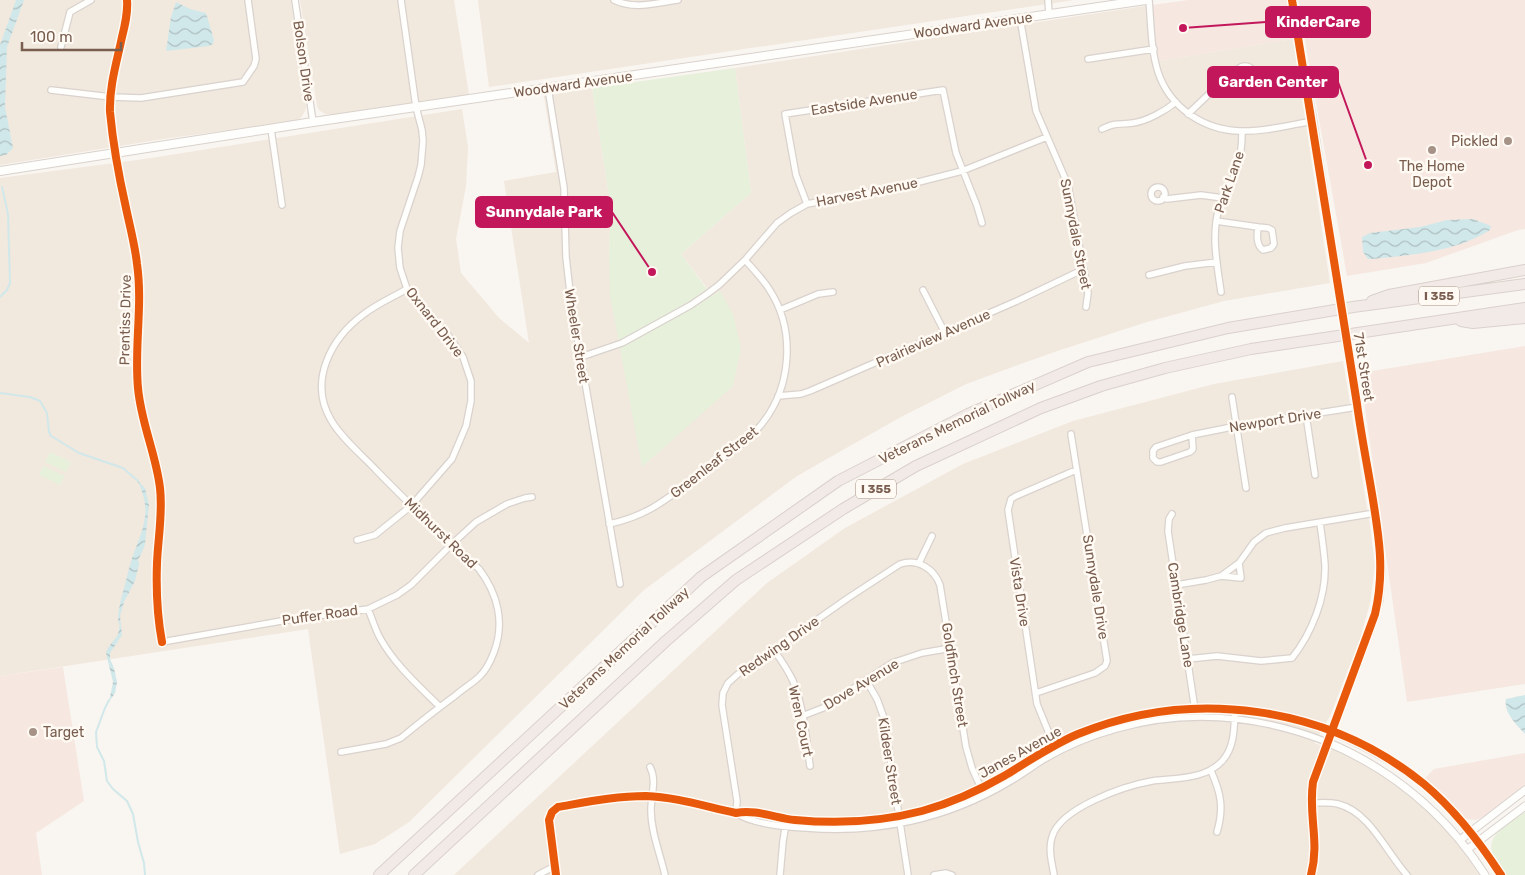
<svg xmlns="http://www.w3.org/2000/svg" width="1525" height="875" font-family="Rubik,sans-serif">
<style>
.residential{fill:#f1e8de}
.commercial{fill:#f6e8e1}
.park{fill:#e7f0db}
.water{fill:url(#water-waves)}
.lines{fill:none;stroke-linecap:round;stroke-linejoin:round}
.stream{stroke:#d1e8ea;stroke-width:2}
.minor-casing{stroke:#d9d2cd;stroke-width:8}
.tertiary-casing{stroke:#d9d2cd;stroke-width:9}
.secondary-casing{stroke:#d9d2cc;stroke-width:10}
.motorway-casing{stroke:#dad1cc;stroke-width:12}
.minor{stroke:#fefefd;stroke-width:5.5}
.tertiary{stroke:#fefefd;stroke-width:7}
.secondary{stroke:#fefefd;stroke-width:8}
.motorway{stroke:#f2eae7;stroke-width:10}
.tertiary-bridge-casing{stroke:#d9d2cd;stroke-width:9;stroke-linecap:butt}
.tertiary-bridge{stroke:#fefefd;stroke-width:7}
.cycleway-casing{stroke:#fffaf3;stroke-width:11}
.cycleway{stroke:#e8590c;stroke-width:8}
.poi-dot{fill:#a69287;stroke:#fffaf3;stroke-width:2}
.labels{text-anchor:middle;stroke-width:5;stroke-linejoin:round;paint-order:stroke}
.shield{fill:#fffaf3;stroke:#a18c80;stroke-width:1}
.shield-label{font-size:12px;font-weight:bold;fill:#795d4e}
.street-label{font-size:14px;fill:#795d4e;stroke:#fffaf3}
.poi-label{font-size:14px;fill:#795d4e;stroke:#fffaf3;text-anchor:end}
.leader{fill:none;stroke:#c2185b;stroke-width:2}
.callout-dot{fill:#c2185b;stroke:#fffaf3;stroke-width:2}
.callout{fill:#c2185b;stroke:#c2185b;stroke-width:2}
.callout-label{font-size:15px;text-anchor:middle;font-weight:bold;fill:#fff}
</style>
<defs>
<pattern id="water-waves" width="16" height="10" patternUnits="userSpaceOnUse" patternTransform="scale(1.25)"><rect width="16" height="10" fill="#d1e8ea"/><path d="M0 5q4-4 8 0t8 0" fill="none" stroke="#aebfc0"/></pattern>
</defs>
<rect width="100%" height="100%" fill="#f9f5f0"/>
<path class="residential" d="M0,0H291L306,101V109L301,118L294,121L163,139L0,165Z
M300,0H454L469,95L335,115L325,114L319,110L317,106Z
M478,0H1074L489,87Z
M1145,6L1152,62L1293,39L1330,283L1224,301L1147,322L1054,352L966,384L899,418L797,476L644,590L409,822L375,844L340,854L308,629L0,676V178L145,159L462,109L468,147L466,186L456,239L461,273L499,318L529,343L504,181L556,172L544,96L592,88L611,208L609,251L642,466L719,291L713,296L681,254L751,193L735,68Z
M1343,361L1370,526L1375,566L1370,603L1360,639L1330,716L1314,743L1353,757L1382,774L1416,798L1452,835L1465,853L1479,875H454L767,583L845,528L963,464L1073,421L1214,384Z"/>
<path class="commercial" d="M1188,0H1287L1293,39L1152,62L1145,6Z
M1299,0H1525V229L1518,230L1426,263L1347,276L1302,24Z
M1525,346V684L1407,702L1360,373Z
M63,667L84,801L36,833L42,875H0V676Z
M1525,753V786L1486,816L1476,820L1466,819L1424,779L1434,769Z"/>
<path class="park" d="M735,68L751,193L681,254L712,296L720,291L733,314L741,348L733,386L642,467L610,295L609,251L611,208L592,88Z
M50,452L71,462L66,472L45,462Z
M43,466L65,476L60,485L39,475Z
M1525,812V875H1506C1501,868 1494,860 1492,851C1487,833 1513,821 1525,812Z"/>
<path class="water" d="M16,0H24L7,47L5,107L13,148L6,155L0,156V45Z
M176,2L190,9L206,13L214,40L213,44L209,46L166,51L171,17Z
M1473,219L1491,226L1490,230C1456,252 1411,255 1372,259H1368L1363,252L1362,237L1370,233L1420,227L1447,220Z
M137,480L145,488L149,505L145,544L143,550L138,560L139,564L135,581L124,602L120,616L122,635L110,653V659L114,668L117,682L115,693L109,702L113,682L106,653C108,644 118,639 119,630C120,626 119,622 118,619C118,612 120,605 121,599C125,586 128,571 132,558C143,528 153,511 137,480Z
M1525,695V734C1517,725 1503,712 1506,699Z"/>
<g class="lines">
<path class="stream" d="M0,297L7,290L10,283L8,214L2,187
M0,393L30,397L40,401L47,413L49,432L51,436L79,453L123,468L138,481
M109,700L105,708L96,732L97,747L104,761L107,781L113,789L127,801L133,814L138,842L144,863L145,875"/>
<defs>
<path id="minor" d="M127,0C128,13 125,25 122,37C117,61 109,87 110,112C113,144 119,177 126,208C130,227 135,245 137,264C143,305 134,347 138,388C141,423 156,454 160,488C163,513 158,538 157,563C156,590 157,615 162,642L287,620L368,609L397,595L411,585L452,544L476,522L507,504L525,498L532,497
M295,0L313,122
M614,0C634,10 656,3 678,0
M1048,0L1049,14
M1149,0C1151,24 1151,50 1158,72C1170,108 1204,130 1240,131C1264,132 1289,125 1313,121
M1020,18L1036,111L1068,185L1088,293L1086,307
M61,47L70,12L91,0
M1088,59L1154,49
M1236 75a9 9 0 1 1 18 0a9 9 0 1 1-18 0Z
M548,88L564,188L566,257L571,301L620,584
M51,90L111,97L141,98L243,82L254,66L256,59L248,0
M1188,114L1209,94L1237,80
M271,129L282,205
M1102,129C1116,122 1118,125 1133,123C1147,121 1165,111 1176,102
M1151 194a7 7 0 1 1 14 0a7 7 0 1 1-14 0Z
M1163,197L1167,199L1201,195L1223,198
M807,204L796,175L785,114L943,90L956,153L977,206L982,223
M1216,221L1258,227C1257,235 1256,245 1263,250L1271,248L1274,244L1272,230L1268,228L1258,227
M1149,275L1185,266L1217,262
M923,290L945,333
M1221,292C1217,264 1211,235 1219,208C1223,194 1232,183 1237,169C1241,157 1242,144 1242,131
M780,310L818,294L833,292
M581,357L622,343L691,305L707,294L719,285L745,260L777,223L791,213L807,204L899,187L962,171L1047,137
M778,396L801,394L810,391L1017,301L1084,269
M1232,397L1246,488
M1306,415L1315,475
M1192,435L1237,426L1357,407
M1192,435L1193,449L1190,452L1161,462H1157L1153,458V451L1156,447Z
M1172,514L1169,519L1168,531L1195,710
M609,524C648,516 668,498 699,475C720,460 744,445 761,425C792,387 796,330 769,289C762,278 753,269 745,260
M357,540L375,535L411,506L452,459L466,426L471,401V381L463,357L448,335L407,289L400,268L398,248L400,231L418,177L421,165L423,141L422,130L416,107L401,0
M919,563L932,536
M1221,576L1239,563
M1176,585L1206,580L1221,576L1241,578L1239,563L1254,542L1266,533L1285,528L1375,513
M368,609C372,618 375,629 380,638C395,665 419,686 440,707
M774,650C781,660 788,670 793,681C804,708 806,738 810,766
M1188,659L1217,656L1261,661L1292,658C1312,633 1326,597 1325,565C1324,551 1322,537 1320,523
M866,680L877,699L884,718L908,875
M1036,693L1095,673L1105,666L1107,661L1071,434
M802,716L823,708L892,663L922,653L951,648
M1055,748L1037,704L1008,510L1011,499L1016,496L1076,470
M341,752L386,744L401,738C419,723 437,709 456,695C464,688 473,683 480,676C486,670 491,660 494,652C505,623 498,594 479,569C444,537 410,505 377,471C362,455 342,439 331,420C308,381 331,338 364,314C377,304 393,297 407,289
M650,767C657,780 651,795 651,810C651,832 660,853 665,875
M1211,771C1221,793 1224,808 1217,832
M1311,803C1320,803 1329,802 1338,804C1370,812 1386,852 1407,875
M736,813C752,824 786,827 806,828C877,834 947,819 1009,782C1021,775 1032,767 1043,760C1066,746 1091,736 1116,729C1189,708 1258,715 1327,742
M736,813L737,801L722,705L723,693L728,683L738,674L774,650L848,598L900,564C918,558 934,569 940,585L966,747L972,768L982,790
M538,875L555,866
M556,875L549,820L552,812L558,807C587,802 616,796 646,796C676,797 707,807 736,813C755,810 774,818 792,820C831,824 871,823 909,814C942,806 974,793 1004,776C1023,764 1042,751 1062,741C1145,701 1247,696 1331,731C1324,751 1313,772 1311,794C1310,811 1315,827 1315,844C1316,855 1313,865 1311,875
M780,875L783,841L786,823
M934,875L946,873L952,875
M1054,875C1052,863 1048,849 1052,837C1060,808 1124,786 1152,781C1175,778 1206,780 1223,760C1235,746 1234,727 1235,710"/>
<path id="tertiary" d="M1292,0L1313,121L1339,292
M1349,357L1380,543L1381,575L1379,601L1370,630L1331,731C1411,765 1454,802 1501,875
M1327,742C1393,770 1446,814 1485,875
M1460,840L1525,790
M1468,849L1525,806"/>
<path id="secondary" d="M0,171L313,122L1146,0"/>
<path id="motorway" d="M1372,301L1389,295L1525,270
M1461,321L1473,323L1525,318
M379,875L701,577L838,481L968,414L1088,362L1228,328L1353,307L1525,284
M414,875L666,641L736,580L843,509L916,466L1041,408L1101,386L1165,368L1251,349L1525,308"/>
</defs>
<use href="#minor" class="minor-casing"/>
<use href="#tertiary" class="tertiary-casing"/>
<use href="#secondary" class="secondary-casing"/>
<use href="#motorway" class="motorway-casing"/>
<use href="#minor" class="minor"/>
<use href="#tertiary" class="tertiary"/>
<use href="#secondary" class="secondary"/>
<use href="#motorway" class="motorway"/>
<defs>
<path id="tertiary-bridge" d="M1339,292L1349,357"/>
</defs>
<use href="#tertiary-bridge" class="tertiary-bridge-casing"/>
<use href="#tertiary-bridge" class="tertiary-bridge"/>
<defs>
<path id="cycleway" d="M127,0C128,13 125,25 122,37C117,61 109,87 110,112C113,144 119,177 126,208C130,227 135,245 137,264C143,305 134,347 138,388C141,423 156,454 160,488C163,513 158,538 157,563C156,590 157,615 162,642
M1292,0C1315,135 1336,270 1357,404C1361,434 1367,464 1372,494C1379,536 1385,572 1375,614L1313,782C1308,816 1320,841 1311,875
M556,875L549,820L552,812L558,807C587,802 616,796 646,796C676,797 707,807 736,813C755,809 776,818 795,820C838,824 880,822 922,811C951,803 978,791 1004,776C1029,761 1052,745 1078,734C1193,687 1328,706 1424,784C1455,810 1479,841 1501,875"/>
</defs>
<use href="#cycleway" class="cycleway-casing"/>
<use href="#cycleway" class="cycleway"/>
</g>
<g class="poi-dot">
<circle cx="1508" cy="141" r="5"/>
<circle cx="1432" cy="150" r="5"/>
<circle cx="33" cy="732" r="5"/>
</g>
<g class="labels">
<g class="shield">
<rect x="1419" y="286.5" width="40" height="19" rx="4"/>
<rect x="856" y="479.5" width="40" height="19" rx="4"/>
</g>
<g class="shield-label">
<text x="1439" y="300">I 355</text>
<text x="876" y="493">I 355</text>
</g>
<g class="street-label">
<text transform="translate(973 25) rotate(-8)" y="5">Woodward Avenue</text>
<text transform="translate(304 61) rotate(82)" y="5">Bolson Drive</text>
<text transform="translate(573 84) rotate(-8)" y="5">Woodward Avenue</text>
<text transform="translate(864 102) rotate(-9)" y="5">Eastside Avenue</text>
<text transform="translate(1229 182) rotate(-71)" y="5">Park Lane</text>
<text transform="translate(867 192) rotate(-11)" y="5">Harvest Avenue</text>
<text transform="translate(1076 234) rotate(79)" y="5">Sunnydale Street</text>
<text transform="translate(125 320) rotate(-89)" y="5">Prentiss Drive</text>
<text transform="translate(435 322) rotate(52)" y="5">Oxnard Drive</text>
<text transform="translate(577 336) rotate(81)" y="5">Wheeler Street</text>
<text transform="translate(933 338) rotate(-24)" y="5">Prairieview Avenue</text>
<text transform="translate(1364 367) rotate(81)" y="5">71st Street</text>
<text transform="translate(1275 420) rotate(-9)" y="5">Newport Drive</text>
<text transform="translate(957 422) rotate(-26)" y="5">Veterans Memorial Tollway</text>
<text transform="translate(714 462) rotate(-38)" y="5">Greenleaf Street</text>
<text transform="translate(441 533) rotate(44)" y="5">Midhurst Road</text>
<text transform="translate(1096 587) rotate(81)" y="5">Sunnydale Drive</text>
<text transform="translate(1020 592) rotate(81)" y="5">Vista Drive</text>
<text transform="translate(320 615) rotate(-8)" y="5">Puffer Road</text>
<text transform="translate(1181 615) rotate(81)" y="5">Cambridge Lane</text>
<text transform="translate(779 646) rotate(-35)" y="5">Redwing Drive</text>
<text transform="translate(624 648) rotate(-43)" y="5">Veterans Memorial Tollway</text>
<text transform="translate(955 675) rotate(81)" y="5">Goldfinch Street</text>
<text transform="translate(861 684) rotate(-31)" y="5">Dove Avenue</text>
<text transform="translate(801 721) rotate(78)" y="5">Wren Court</text>
<text transform="translate(1020 752) rotate(-29)" y="5">Janes Avenue</text>
<text transform="translate(890 761) rotate(81)" y="5">Kildeer Street</text>
</g>
<g class="poi-label">
<text x="1498" y="146">Pickled</text>
<text x="1432" y="171" text-anchor="middle">The Home<tspan x="1432" dy="16">Depot</tspan></text>
<text x="43" y="737" text-anchor="start">Target</text>
</g>
</g>
<path class="leader" d="M1183 28L1266 22M1368 165L1338 82M652 272L612 212"/>
<g class="callout-dot">
<circle cx="1183" cy="28" r="5"/>
<circle cx="1368" cy="165" r="5"/>
<circle cx="652" cy="272" r="5"/>
</g>
<g class="callout">
<rect x="1266" y="7" width="104" height="30" rx="5"/>
<rect x="1208" y="67" width="130" height="30" rx="5"/>
<rect x="476" y="197" width="136" height="30" rx="5"/>
</g>
<g class="callout-label">
<text x="1318" y="27">KinderCare</text>
<text x="1273" y="87">Garden Center</text>
<text x="544" y="217">Sunnydale Park</text>
</g>
<path d="M22 42v8h99v-8" fill="none" stroke="#795d4e" stroke-width="2.5"/>
<text x="30" y="42" font-size="15" fill="#795d4e" stroke="#fffaf3" stroke-width="4" paint-order="stroke">100 m</text>
</svg>
